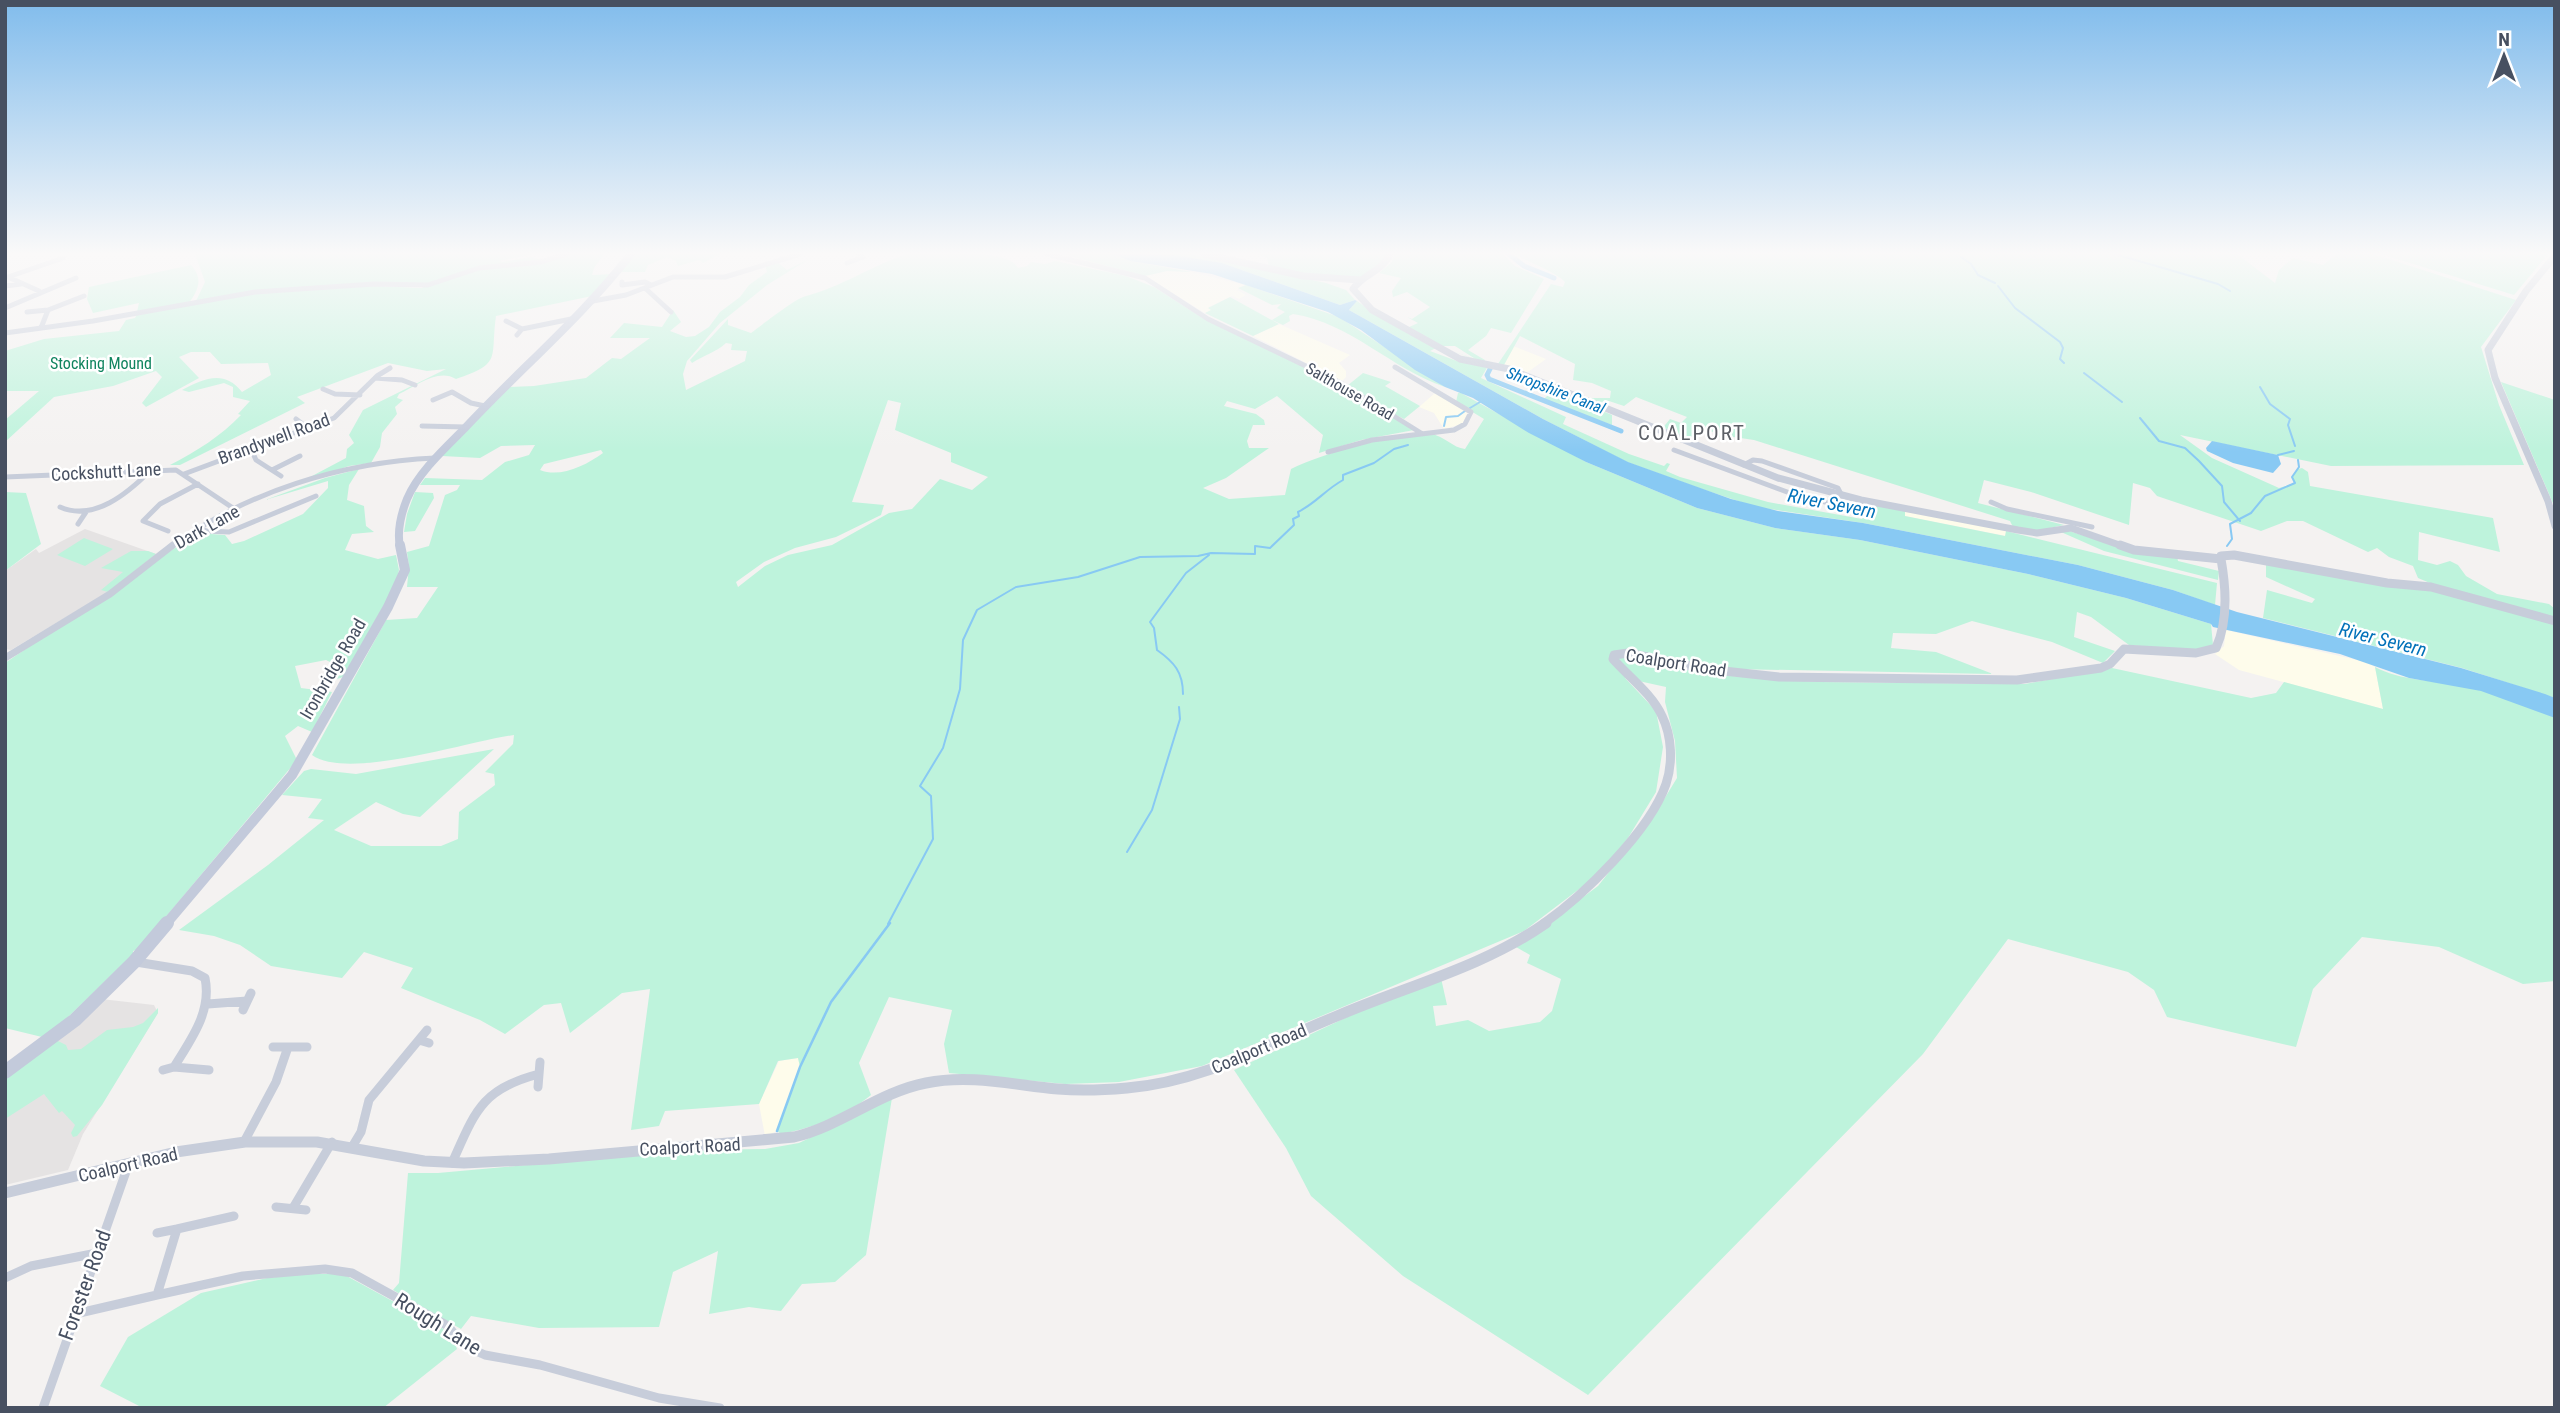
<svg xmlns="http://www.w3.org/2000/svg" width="2560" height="1413" font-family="'Roboto Condensed',sans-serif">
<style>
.commercial{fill:#fefceb}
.education{fill:#e5e3e3}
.green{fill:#bef3dc;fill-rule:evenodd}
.water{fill:#88c9f3}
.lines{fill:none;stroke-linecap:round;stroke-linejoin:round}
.stream-far1{stroke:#88c9f3;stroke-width:2}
.stream{stroke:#88c9f3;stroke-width:2.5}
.canal{stroke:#88c9f3;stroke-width:5}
.minor-far2{stroke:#c7cdda;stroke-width:5}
.minor-far1{stroke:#c7cdda;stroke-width:7}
.minor{stroke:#c7cdda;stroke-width:9}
.tertiary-far2{stroke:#c7cdda;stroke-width:7}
.tertiary-far1{stroke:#c7cdda;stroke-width:9}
.tertiary{stroke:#c7cdda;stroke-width:11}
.secondary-far2{stroke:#c3cadb;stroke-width:8}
.secondary-far1{stroke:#c3cadb;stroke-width:10}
.secondary{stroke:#c3cadb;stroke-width:14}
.labels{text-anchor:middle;stroke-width:5;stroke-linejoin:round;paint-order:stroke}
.far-park-label{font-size:16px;fill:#10845f;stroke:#fff}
.far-water-label{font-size:16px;font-style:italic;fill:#0271b9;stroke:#fff}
.far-street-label{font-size:16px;fill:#475061;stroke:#fff}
.street-label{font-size:18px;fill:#475061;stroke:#fff}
.water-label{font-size:19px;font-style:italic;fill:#0271b9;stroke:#fff}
.quarter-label{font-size:21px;letter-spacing:2px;fill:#5d6067;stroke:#fff}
.near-street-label{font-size:21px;fill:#475061;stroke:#fff}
</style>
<rect width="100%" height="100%" fill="#f4f2f1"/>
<path class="commercial" d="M1167,271L1192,272L1245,285L1237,290L1246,295L1239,299L1232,296L1209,307L1212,310L1205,313L1145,276Z
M1279,324L1350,355L1339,363L1346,371V377L1342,381L1253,336Z
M1513,346L1546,359L1525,374L1503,365Z
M1435,393L1468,412L1462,424L1444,429L1434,413L1419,407Z
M1905,509L2006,531V536L1905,516Z
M2226,630L2366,662L2375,667L2383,709L2239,670L2215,654L2224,646Z
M798,1058L800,1067L777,1131L765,1136L759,1104L779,1061Z"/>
<path class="education" d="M85,529L156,554L108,592L11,650L5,649V571L36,549L39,553Z
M101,999L154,1005L158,1013L83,1134L68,1170L5,1185V1077Z"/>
<path class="green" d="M195,254H534L499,261L503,262L531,257L542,260L557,254H604L594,268L592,275L614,274L597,295L496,316C490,359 503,363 456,379C438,368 416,386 399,394L397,398L403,400L395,407L397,414L382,433L380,447L371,463L349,466L297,484L346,458L347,449L354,443L349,435L363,410L446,369L427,371L388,363L297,397L305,403L180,465H170C197,451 221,436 241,415L238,414L250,401L233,397V387L224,383L189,392L182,390C203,379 224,369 242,392L271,375L268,363L221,364L210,352H191L179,357L199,378L146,407L142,403L162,377L156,371L113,386L54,397L5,442V420L39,391H5V351L44,339L119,331L126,320L135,318L137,314L255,294L374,286L422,288L426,285L363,283L254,291L196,301L205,282Z
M634,254H720L703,263L699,260L678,266L676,261L667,257L648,265L645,272H621Z
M907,254C936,254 1009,248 1018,268L1027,266L1031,262L1045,264L1055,261L1126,276L1154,287L1201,317L1339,384L1414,430L1361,440L1319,453L1323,435L1277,396L1255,409L1227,401L1224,406L1256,414L1264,420L1265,425H1253L1247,441L1249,448H1269L1226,478L1203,488L1229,499L1285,495L1291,469C1323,453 1395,433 1431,434C1443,435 1453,448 1465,449L1484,419L1456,402L1458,393H1461L1586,462L1697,508L1775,528L1860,540L2028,574L2126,598L2211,624L2213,645L2197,651L2129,645L2091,617L2077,612L2074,637L2115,651L2103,663L2052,642L1972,621L1936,634L1893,633L1891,648L1936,652L1993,674L1734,669L1656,655L1731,676L1820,682L2025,684L2112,668L2251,698L2276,693L2284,682L2383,709L2375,667C2401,681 2433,680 2461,686C2493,692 2525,704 2555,718V981L2523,984L2439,947L2362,937L2313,989L2296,1047L2167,1017L2154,990L2128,972L2008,939L1923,1054L1588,1395L1403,1276L1311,1196L1286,1148L1234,1070L1373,1005L1441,978L1447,1005L1433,1006L1436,1026L1468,1020L1489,1031L1540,1022L1552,1011L1561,979L1527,963L1530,955L1516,947L1598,886L1655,814L1677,778L1675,741L1665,702L1666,687L1625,678L1656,711L1663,747L1656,792L1628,838L1599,874L1524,931L1202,1066L1119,1082L1065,1084L949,1073L944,1044L952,1010L889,997L859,1063L871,1095C844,1117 815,1127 781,1134L777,1131L800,1067L798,1058L778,1061L759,1104L665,1111L659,1126L631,1130L650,989L622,993L570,1033L561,1003L544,1005L505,1034L480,1020L401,988L413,968L364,952L342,978L271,966L240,945L214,936L179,930L268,865L324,820L308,818L322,799L282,795L304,771L311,769L356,774L494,749L420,817L403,814L376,802L334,830L371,846H441L458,839L459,812L495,785L494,774L485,772L513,744L514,735C469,741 348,781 312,755L386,620L417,618L438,587H407L409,566L407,552L429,546L445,495L457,490L460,485H420L425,478L482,480L505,462L529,455L535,445L501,446L480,458L442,456L509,387L534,386L586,378L612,358L621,359L650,338H610L624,323L662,327L673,310L681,322L670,331L686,337L695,336L709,327L720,312L740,297L749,285L767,272L765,265L776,261L787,270L809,259L767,285L720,323L687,361L683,374L686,390L745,361L747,351L731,350L732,344L726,343C715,353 704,355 692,363L690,360L728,319V325L751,333C762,325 796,298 806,296C839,288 873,265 907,254ZM888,400L901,403L895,430L951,453V462L988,477L972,490L940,479L912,509L889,513L832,545L788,555L765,566L738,587L736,582L764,562L795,548L836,537L881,515L884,505L852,502ZM601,450L603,453C585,466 560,478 540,470L544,464Z
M1062,254H1113L1130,261L1192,272L1167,271L1145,276Z
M1159,254H1190L1326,283L1346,290L1355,300L1340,305L1222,263Z
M1256,254H1387C1383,262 1373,275 1364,278C1345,283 1290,271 1269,268L1267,258Z
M1394,254H1503L1515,266L1544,279L1511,333L1491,328L1486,336L1468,350L1485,360L1484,362L1449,350L1477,360L1455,346H1441L1407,328L1418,323L1407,317L1412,319L1430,307L1407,292L1393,297L1392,291L1401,278L1379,273L1392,262Z
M1515,254H2237L2275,283L2279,270L2293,258L2323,265L2337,254H2373L2516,300L2481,347L2499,405L2524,465L2331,466L2180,435L2212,458L2279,488L2295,483L2292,477L2298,469L2302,468L2308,472L2310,486L2493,518L2500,552L2419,532L2418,560L2437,565L2450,561L2458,565L2466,576L2497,594L2549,604L2555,609V618L2437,586L2418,578L2413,566L2389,557L2377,548L2368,552L2303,521H2287L2261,531L2157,496L2150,488L2133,483L2129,525L2031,492L1984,480L1978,503L2064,525L2036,531L2013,527L2010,521L1754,440L1727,436L1729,440L1714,435L1715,432L1701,431L1692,441L1661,430L1670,419L1681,423L1687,417L1636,397L1624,406L1609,401L1592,403L1590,398H1610L1611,391L1592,383L1573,380L1575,364L1520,336L1504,365L1498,364L1551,284L1563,287L1565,282C1555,271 1529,263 1515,254Z
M2381,254H2548L2514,295Z
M191,265C203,278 199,289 189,303L137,312L139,303L93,313L87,299L89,287Z
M1246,285L1339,317L1445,387C1391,369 1351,323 1293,314L1289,316L1290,321L1283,325L1272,320L1285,312L1277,308L1281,304L1272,305L1238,288Z
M1230,297L1279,324L1253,336L1205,313L1211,310L1208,308Z
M1357,301L1384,320L1436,348L1430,351L1457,361L1488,366L1481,378L1566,417L1563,424L1629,454L1664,466L1667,463L1670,464L1666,471L1680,477L1768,502L1862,519L1864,502L1905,509V516L2005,536L2006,531L2217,583L2215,605L2173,590L2078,565L1863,523L1756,507L1699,488L1627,462L1543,419L1349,310Z
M1363,373L1391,382L1385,386L1420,406L1404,419L1374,404L1347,386Z
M2501,382L2555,400V508Z
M1553,390L1612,415V425L1543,400Z
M359,469L349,485L347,500L364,506L366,526L374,532L352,534L345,550L378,559L396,555L399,570L396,584L343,677L322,684L338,666L326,660L295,666L301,688L332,692L312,732L298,726L285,736L297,760L139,949L133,951V954L64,1021L42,1037L5,1028V663L197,533L225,535L232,544L244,541L303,514L328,488V481L265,500L325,478Z
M5,492L26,493L41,544L5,571Z
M415,492L433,493L434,498L415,531L404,532L407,514Z
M2066,530L2122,548L2177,556L2178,561L2219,571L2218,580L2104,551L2061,532Z
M84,538L113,549L85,566L57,555Z
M131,551H148L156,554L108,592L101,590L123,572L101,568Z
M2266,563L2422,588L2555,622V698L2462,668L2263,618L2267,590L2312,603L2315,599L2266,577Z
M158,1008V1013L102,1105L77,1136L73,1137L71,1133L75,1125L62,1111L59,1113L44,1094L5,1119V1077L56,1040L66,1045L68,1050L81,1049L107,1030L133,1027L143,1023Z
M892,1098L866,1255L835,1282L802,1284L781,1311L749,1307L709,1314L718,1251L673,1272L659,1327L539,1328L471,1316L461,1329L393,1290L399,1283L408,1173H438L694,1150L765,1149L799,1143Z
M303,1274H343L451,1333L457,1349L383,1408H143L100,1386L128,1337L201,1293L267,1278Z"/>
<path class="water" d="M1113,254L1174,255L1222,263L1340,305L1355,300L1357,301L1349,310L1543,419L1628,462L1731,499L1778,511L1863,523L2078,565L2173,590L2237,612L2461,668L2545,694L2555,698V718L2481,691L2409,678L2340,654L2213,627L2211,624L2126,598L2028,574L1860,540L1775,528L1697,508L1586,462L1529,433L1473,398L1445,387L1415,370L1361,330L1328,312L1212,274L1130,261Z
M2212,441L2278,455L2281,464L2273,473L2233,463L2207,451L2206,448Z"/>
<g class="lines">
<path class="stream-far1" d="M2115,254L2218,284L2230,291
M1961,257L1971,264L1978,275L1995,283
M1998,286L2015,308L2060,342L2063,348L2060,359L2064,363
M2084,373L2122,402
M2260,387L2270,404L2290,419L2288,425L2295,446
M1470,408L1480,402
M2140,418L2159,441L2185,448L2199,461L2222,486L2224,502L2240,521
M1444,426L1446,417L1458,416L1465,411
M2278,455L2294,451
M2227,546L2232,539L2230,524L2251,513L2265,496L2295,483L2292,477L2299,467L2298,460
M1183,694C1183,672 1174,662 1157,650L1154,628L1150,622L1186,573L1209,555
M1127,852L1152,810L1180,719L1179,707
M888,924L933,839L931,796L920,786L943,748L960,689L963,640L977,610L1016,587L1078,577L1140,557L1198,556L1211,553L1255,554V546L1270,548L1294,525L1293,519L1299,516L1298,512C1316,503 1325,490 1343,480V475L1374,463L1394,449L1408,445"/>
<path class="stream" d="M777,1131L800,1067L831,1002L890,923"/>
<path class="canal" d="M1509,254L1524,266L1554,278
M1490,369L1487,375L1489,379L1621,431"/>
<path class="minor-far2" d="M1047,254L1145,278L1208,319L1341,383L1421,433
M847,263L863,257L859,254
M8,277L63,258
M8,277L39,291
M622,282V285L645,282L651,285
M5,286L21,284
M645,288L671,312
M593,301L626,295L673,277H725L800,254
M5,308L76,278
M27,312L48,310
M506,321L522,329L517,335
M41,328L48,310L84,296
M522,329L576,318
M5,333L93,321L255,292L374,284L428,285L479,268L541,262L566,254
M375,378L402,380L415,385
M323,389L335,394L360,395
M433,400L452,392L471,403L485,406
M296,419L309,429
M422,426L466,427
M251,449L256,460L281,476
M1674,450L1798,496L1852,508
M1328,452L1372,440L1454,430L1465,424L1471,412L1395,367
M1744,465L1753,460L1762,461L1838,488L1842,496
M272,470L300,456
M184,474L334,418L377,376L390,368
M5,477L176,470L236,510
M1991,502L2007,509L2092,527
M60,507C94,522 128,493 151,470
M78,524L86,512
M201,528L206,531L229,532L316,496
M168,531L143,521L160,504L198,484
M171,547C245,492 343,462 435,458"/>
<path class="minor-far1" d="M5,658L110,594L173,545"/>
<path class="minor" d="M136,962L192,971L205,978C212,1012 191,1039 174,1067L209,1070
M208,1004L247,1001
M243,1010L251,993
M419,1040L429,1043
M273,1047H307
M163,1070L174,1067
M538,1087L540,1062
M244,1142L276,1082L288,1047
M352,1147L361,1132L369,1100L427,1030
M452,1163C475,1112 481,1089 539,1074
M276,1207L306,1210
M293,1208L332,1142
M157,1233L177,1229
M5,1278L31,1266L97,1253
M157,1295L243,1276L325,1269L352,1273L448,1326L463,1345L485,1355L540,1365L659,1398L720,1408
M75,1314L157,1295L177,1229L234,1216
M43,1408L129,1163"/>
<path class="tertiary-far2" d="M1204,254L1303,276L1360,280
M1390,254C1382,272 1363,274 1353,289L1372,310L1460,359L1509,369L1778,478L1861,500L2018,530L2037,533L2071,528L2125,547
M2555,256L2526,291L2488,350L2495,378L2548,501L2555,526"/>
<path class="tertiary-far1" d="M2120,545L2134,550L2221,559
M2221,559V556L2234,555L2387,583L2431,587L2555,621
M1543,924C1583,896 1650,831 1666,784C1673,763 1672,736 1662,716C1652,694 1629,677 1613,659L1614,655L1628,653L1705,669L1779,677L2017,680L2101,668L2110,664L2124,649L2196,653L2216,648C2228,622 2226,587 2221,559"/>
<path class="tertiary" d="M5,1193L176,1152L245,1142H317L424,1161L464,1163L549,1159L794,1137C841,1126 879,1092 926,1083C970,1074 1014,1085 1058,1089C1081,1091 1104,1090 1127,1088C1203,1082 1268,1044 1337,1016C1407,986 1483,967 1546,923"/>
<path class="secondary-far2" d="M400,547C397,532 401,514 407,499C418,473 444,449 464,429C519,370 581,318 631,254"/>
<path class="secondary-far1" d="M166,924L292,775L388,607L405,570L400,545"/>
<path class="secondary" d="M5,1072L75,1020L134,962L167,923"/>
</g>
<linearGradient id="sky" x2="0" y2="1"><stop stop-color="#81bcec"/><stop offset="0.56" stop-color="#faf9f9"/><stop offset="1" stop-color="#faf9f9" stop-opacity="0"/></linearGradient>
<rect width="2560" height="452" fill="url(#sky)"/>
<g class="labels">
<g class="far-park-label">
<text x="101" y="369">Stocking Mound</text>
</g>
<g class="far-water-label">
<text transform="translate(1556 390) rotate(21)" y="6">Shropshire Canal</text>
</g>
<g class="far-street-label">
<text transform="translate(1350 391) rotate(30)" y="6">Salthouse Road</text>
</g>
<g class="street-label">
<text transform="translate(274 439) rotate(-20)" y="6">Brandywell Road</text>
<text transform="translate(106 472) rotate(-3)" y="6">Cockshutt Lane</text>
<text transform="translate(207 527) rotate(-29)" y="6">Dark Lane</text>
<text transform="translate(1676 663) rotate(9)" y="6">Coalport Road</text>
<text transform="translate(333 669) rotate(-60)" y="6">Ironbridge Road</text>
<text transform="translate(1259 1049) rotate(-23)" y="6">Coalport Road</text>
<text transform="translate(690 1147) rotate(-3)" y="6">Coalport Road</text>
<text transform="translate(128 1165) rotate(-13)" y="6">Coalport Road</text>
</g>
<g class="water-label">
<text transform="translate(1832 503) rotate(11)" y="7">River Severn</text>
<text transform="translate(2383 639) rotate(14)" y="7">River Severn</text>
</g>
<g class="quarter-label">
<text x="1692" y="440">COALPORT</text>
</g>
<g class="near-street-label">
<text transform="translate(85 1285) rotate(-70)" y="7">Forester Road</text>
<text transform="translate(438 1324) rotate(32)" y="7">Rough Lane</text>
</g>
</g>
<rect width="2560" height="1413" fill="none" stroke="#475061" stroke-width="14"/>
<g transform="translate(2504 56)" stroke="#ffffff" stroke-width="5" paint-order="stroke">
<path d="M0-5L12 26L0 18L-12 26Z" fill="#475061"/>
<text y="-10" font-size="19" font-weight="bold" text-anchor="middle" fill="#475061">N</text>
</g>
</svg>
